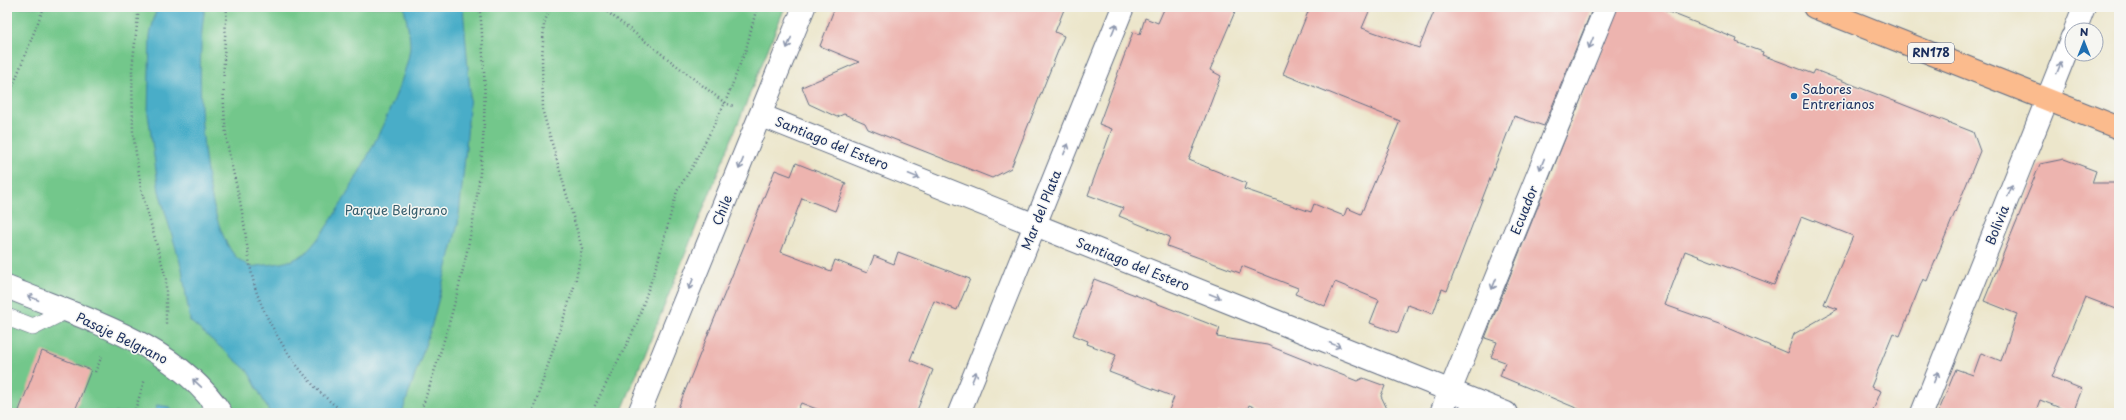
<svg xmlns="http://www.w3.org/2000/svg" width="2126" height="420" font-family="'Playpen Sans',sans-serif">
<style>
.green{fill:#73c78b;stroke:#477b74}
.water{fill:#48adc8;stroke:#326e93}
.building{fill:#edb4af;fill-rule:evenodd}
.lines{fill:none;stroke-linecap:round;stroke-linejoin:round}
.lane-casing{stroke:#646f84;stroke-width:18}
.street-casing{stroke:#646f84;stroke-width:24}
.primary-casing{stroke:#646f84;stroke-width:24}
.path{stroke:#646f84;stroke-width:2.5;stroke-dasharray:1 3;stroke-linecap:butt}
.lane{stroke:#fff;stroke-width:17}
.street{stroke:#fff;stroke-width:22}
.primary{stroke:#fbbb8d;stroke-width:22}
.oneway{stroke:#8d97ae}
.poi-dot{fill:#1f6fb2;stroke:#f6f6f2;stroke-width:1.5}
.labels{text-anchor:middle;stroke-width:3;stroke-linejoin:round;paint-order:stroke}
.shield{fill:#f6f6f2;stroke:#5d6b8a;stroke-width:1}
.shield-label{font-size:12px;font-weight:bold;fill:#1b2f5e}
.poi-label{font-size:13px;fill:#1b2f5e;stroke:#f6f6f2;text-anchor:start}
.street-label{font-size:13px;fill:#1b2f5e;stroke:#f6f6f2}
.park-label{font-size:13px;fill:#355d6c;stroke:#f6f6f2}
</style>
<rect width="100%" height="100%" fill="#f6f6f2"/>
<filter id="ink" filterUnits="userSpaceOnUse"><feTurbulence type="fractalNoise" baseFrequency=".025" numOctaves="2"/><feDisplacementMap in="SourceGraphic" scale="8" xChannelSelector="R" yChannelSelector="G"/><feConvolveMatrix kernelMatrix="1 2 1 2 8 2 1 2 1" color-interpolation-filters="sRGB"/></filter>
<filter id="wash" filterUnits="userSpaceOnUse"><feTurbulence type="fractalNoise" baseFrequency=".012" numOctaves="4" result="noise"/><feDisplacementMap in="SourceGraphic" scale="16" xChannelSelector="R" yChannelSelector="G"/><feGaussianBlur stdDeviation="0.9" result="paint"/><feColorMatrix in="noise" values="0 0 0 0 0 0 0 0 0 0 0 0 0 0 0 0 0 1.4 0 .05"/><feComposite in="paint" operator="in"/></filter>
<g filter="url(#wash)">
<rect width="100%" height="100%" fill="#ece6cb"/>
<path class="green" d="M7,7H785L621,413H7Z"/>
<path class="water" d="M157,7H205C195,60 199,219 237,258C241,261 246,264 250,267C267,264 291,265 305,253C335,228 409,85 410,46C410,33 406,19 404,7H463L470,93L466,148L458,224L431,328L402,413H270L248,371L190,321L182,269L159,191L148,114L150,35Z
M157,405L169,407L174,413H155Z"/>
<g id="blocks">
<path class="building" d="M835,7H1065L1055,32L1064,36L1011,168L992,178L868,129L865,123L844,114L837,117L809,104L802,87L859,62L820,46Z
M1165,7H1237L1210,70L1221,76L1189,160L1246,183L1244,189L1311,212L1314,204L1344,216L1347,208L1361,214L1400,121L1283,74L1310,7H1371L1362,28L1419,48L1436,7H1593L1544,126L1514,116L1447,291L1442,289L1433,314L1408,305L1398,333L1370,323L1379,300L1335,282L1325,306L1295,294L1298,288L1242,266L1240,273L1167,246L1170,237L1119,216L1123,208L1088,195L1112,129L1099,124L1133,32L1140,34L1145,18L1158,23Z
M1618,7H1656L1737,39L1736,42L1763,52L1762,55L1813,74L1815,70L1973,132L1980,151L1927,281L1923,279L1900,336L1893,333L1871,387L1881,391L1872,413H1588L1500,376L1505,362L1491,357L1497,342L1485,338ZM1802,216L1853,236L1824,304L1838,309L1794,334L1787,353L1719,324L1665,305L1685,251L1774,285Z
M2064,159L2096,171L2092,183H2119V310L2085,297L2052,377L2082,389L2073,413L2040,400L2035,413H1938L1956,369L1973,375L1981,353L2001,361L2017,314L1984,301L2040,164Z
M796,163L846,183L835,211L802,198L781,252L831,271L835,260L867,273L874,256L894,264L898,252L970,279L957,310L934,301L910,360L933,370L916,413H827L801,403L796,413H676L775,170L791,176Z
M1094,279L1220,328L1217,337L1267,345L1357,381L1363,378L1385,386L1381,396L1389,413H1269L1249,405L1246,413H1168L1174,397L1109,372L1116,355L1087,344L1088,341L1073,335Z
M42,351L91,370L74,413H18Z"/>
</g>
</g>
<g filter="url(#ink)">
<use href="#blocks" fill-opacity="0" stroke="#646f84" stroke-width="1"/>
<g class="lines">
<defs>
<path id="lane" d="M7,317L33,327L65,311"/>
<path id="street" d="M2075,30L2084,7
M760,115L1506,413
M7,287C81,318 176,343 221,413
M639,413L804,7
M959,413L1123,7
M1441,413L1606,7
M1922,413L2072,37"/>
<path id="primary" d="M1814,7L2119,128"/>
</defs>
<use href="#lane" class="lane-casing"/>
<use href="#street" class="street-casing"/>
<use href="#primary" class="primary-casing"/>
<path class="path" d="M139,7L132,69L133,132L141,189L166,278V326
M227,7C224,49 221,99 227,141C231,167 239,192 243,218C248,246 249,275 260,301C275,339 311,392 346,413
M601,7L725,103L733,106
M7,101L44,7
M95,372L102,356
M134,413L145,379
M420,413C460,301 492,175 483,55C482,39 482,22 479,7
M532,413L575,284L582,248L543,112L542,60L544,24L550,7
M591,413L635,328L658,261L677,191L694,164L725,103L746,49L757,7"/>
<use href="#lane" class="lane"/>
<use href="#street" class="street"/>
<use href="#primary" class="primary"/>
</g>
<defs><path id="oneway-shaft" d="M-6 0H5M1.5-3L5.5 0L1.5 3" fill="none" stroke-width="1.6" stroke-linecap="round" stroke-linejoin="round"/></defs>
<g class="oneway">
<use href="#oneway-shaft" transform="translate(1114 29) rotate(-68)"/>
<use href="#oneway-shaft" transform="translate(789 43) rotate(112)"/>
<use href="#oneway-shaft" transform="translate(1591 43) rotate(112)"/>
<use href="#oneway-shaft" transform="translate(2059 68) rotate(-68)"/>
<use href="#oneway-shaft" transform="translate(1066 149) rotate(-68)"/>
<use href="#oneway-shaft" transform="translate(741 164) rotate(112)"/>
<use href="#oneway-shaft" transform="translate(1542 164) rotate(112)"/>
<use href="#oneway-shaft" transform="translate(914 176) rotate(22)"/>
<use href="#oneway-shaft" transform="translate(2010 191) rotate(-68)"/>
<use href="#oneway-shaft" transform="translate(691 284) rotate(112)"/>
<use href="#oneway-shaft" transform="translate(1494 284) rotate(112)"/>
<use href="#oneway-shaft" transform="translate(1215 296) rotate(22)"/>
<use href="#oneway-shaft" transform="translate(33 298) rotate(-157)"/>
<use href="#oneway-shaft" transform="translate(1335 345) rotate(22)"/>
<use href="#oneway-shaft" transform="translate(974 377) rotate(-68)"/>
<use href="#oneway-shaft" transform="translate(1936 377) rotate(-68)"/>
<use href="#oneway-shaft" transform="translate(197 383) rotate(-137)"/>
</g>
</g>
<circle class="poi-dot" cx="1794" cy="96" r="4"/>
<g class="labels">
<rect class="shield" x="1908" y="43" width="46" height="20" rx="3"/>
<g class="shield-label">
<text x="1931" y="57">RN178</text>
</g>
<g class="poi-label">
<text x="1802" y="94">Sabores<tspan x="1802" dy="15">Entrerianos</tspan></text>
</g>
<g class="street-label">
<text transform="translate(832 143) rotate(22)" y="5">Santiago del Estero</text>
<text transform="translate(722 210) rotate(-68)" y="5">Chile</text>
<text transform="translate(1041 210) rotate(-68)" y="5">Mar del Plata</text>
<text transform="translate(1524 210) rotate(-68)" y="5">Ecuador</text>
<text transform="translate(1997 225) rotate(-68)" y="5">Bolivia</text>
<text transform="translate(1133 264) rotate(22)" y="5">Santiago del Estero</text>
<text transform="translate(122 338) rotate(26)" y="5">Pasaje Belgrano</text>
</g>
<g class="park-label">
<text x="396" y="215">Parque Belgrano</text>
</g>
</g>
<rect width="2126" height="420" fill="none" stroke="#f6f6f2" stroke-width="24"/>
<g transform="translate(2084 42)"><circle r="19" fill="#f6f6f2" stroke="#9ea6b7"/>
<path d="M0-3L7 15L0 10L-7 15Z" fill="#1f6fb2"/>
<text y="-6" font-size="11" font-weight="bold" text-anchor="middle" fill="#1b2f5e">N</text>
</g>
</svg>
